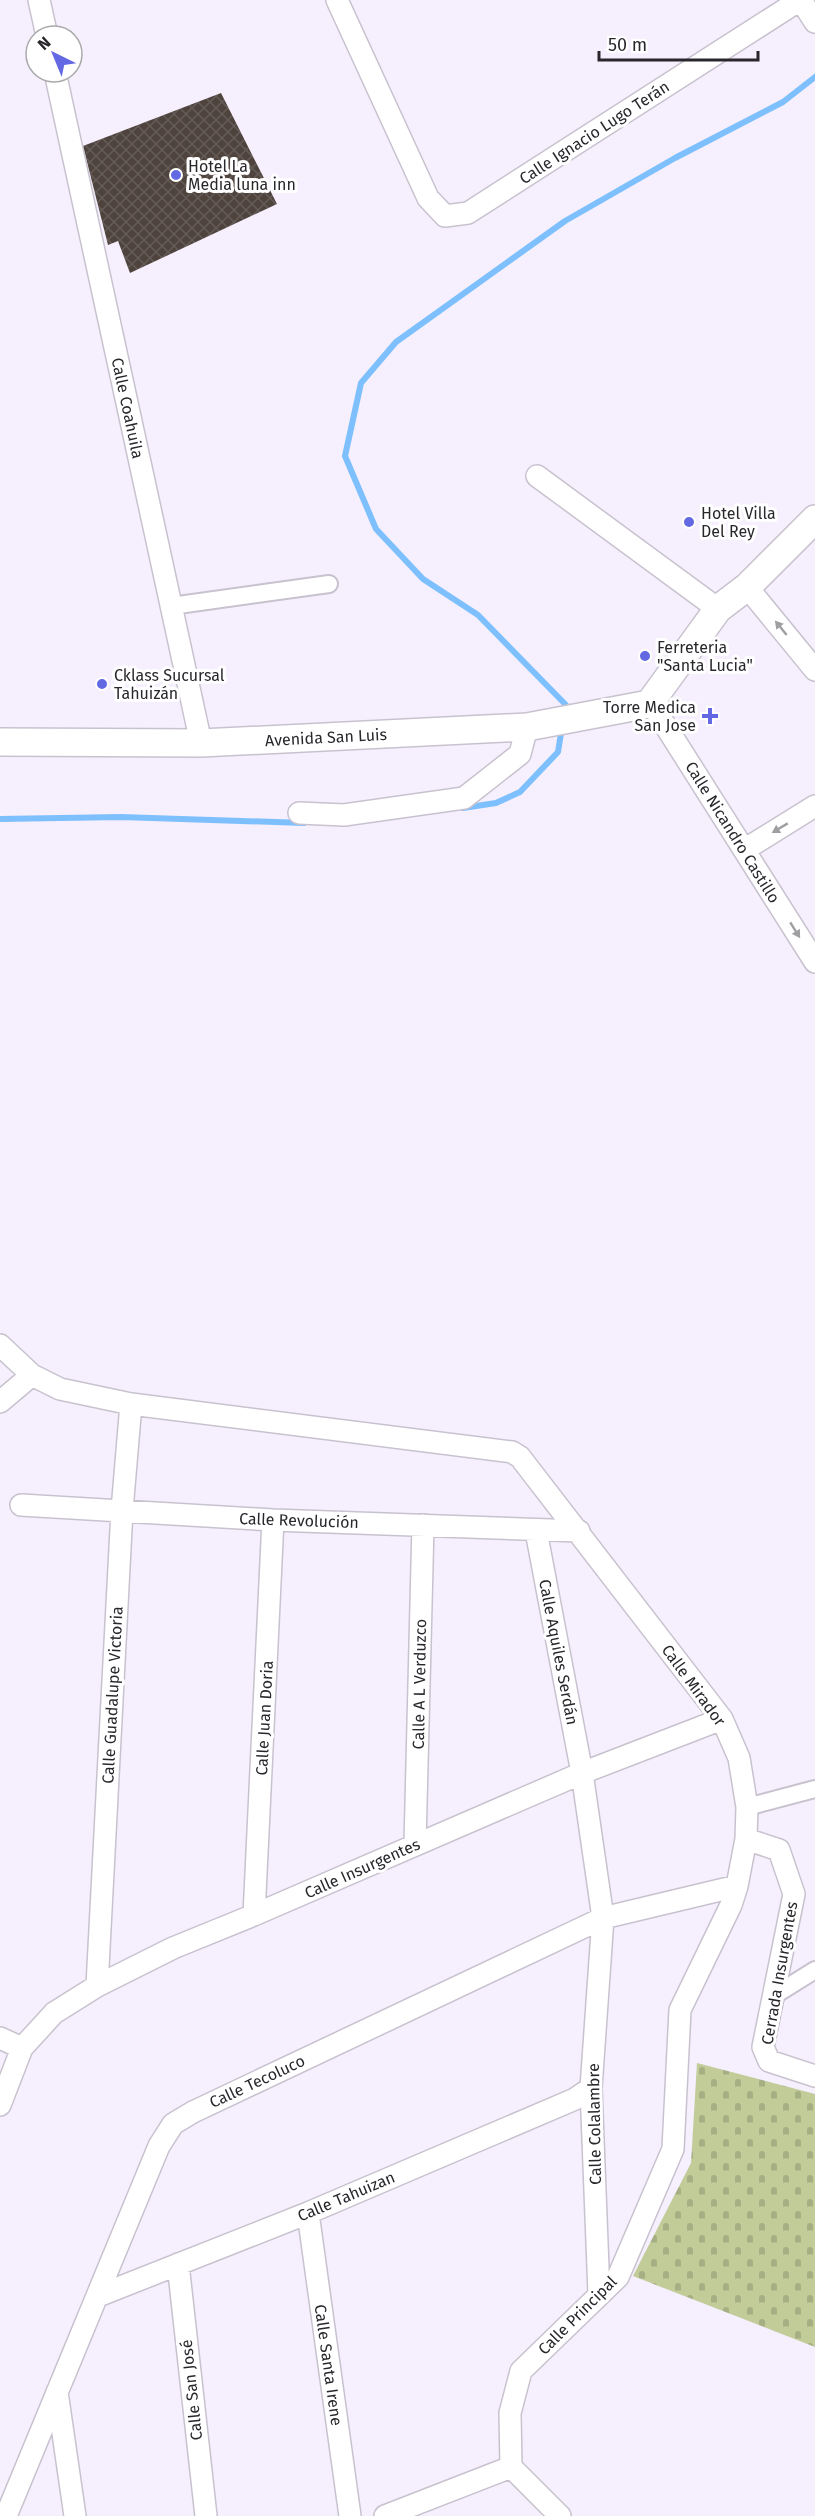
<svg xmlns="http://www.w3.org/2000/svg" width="815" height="2516" font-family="'Fira Sans',sans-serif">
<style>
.cemetery{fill:url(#cemetery-stones)}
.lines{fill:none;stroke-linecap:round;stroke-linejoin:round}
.stream{stroke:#7dc0fd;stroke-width:6}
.building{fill:url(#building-cross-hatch)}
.pedestrian-casing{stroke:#c8c2cf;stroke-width:20}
.minor-casing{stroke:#c8c2cf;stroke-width:24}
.tertiary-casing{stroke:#c8c2cf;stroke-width:30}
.pedestrian{stroke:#fff;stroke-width:16}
.minor{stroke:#fff;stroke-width:21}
.tertiary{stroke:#fff;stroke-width:27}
.oneway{fill:#9f9ea0}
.poi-dot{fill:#6369e2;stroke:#fff;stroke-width:2}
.labels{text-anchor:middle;stroke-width:6;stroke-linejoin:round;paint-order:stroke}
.street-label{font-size:16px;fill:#29272c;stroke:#fff}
.poi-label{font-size:16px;fill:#29272c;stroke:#fff;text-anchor:start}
</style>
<defs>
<pattern id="cemetery-stones" width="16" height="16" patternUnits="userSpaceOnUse" patternTransform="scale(1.5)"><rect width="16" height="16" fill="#c1cc99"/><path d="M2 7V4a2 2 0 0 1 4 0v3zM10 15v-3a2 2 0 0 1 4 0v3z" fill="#a6af84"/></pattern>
<pattern id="building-cross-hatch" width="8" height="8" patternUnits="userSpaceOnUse" patternTransform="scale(1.5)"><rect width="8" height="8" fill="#4f433d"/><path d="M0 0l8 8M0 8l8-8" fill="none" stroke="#655c57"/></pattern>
</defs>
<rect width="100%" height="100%" fill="#f6effd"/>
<path class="cemetery" d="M697,2063L815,2094V2347L633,2276L691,2163Z"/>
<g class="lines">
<path class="stream" d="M565,711L566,705L478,615L423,579L376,529L345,456L361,383L396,342L565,221L675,158L783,102L815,77
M463,808L496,803L520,792L558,752L562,727
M0,819L121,817L304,823"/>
</g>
<path class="building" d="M221,93L277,204L130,273L118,241L108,245L83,146Z"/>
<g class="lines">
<defs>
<path id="pedestrian" d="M171,606L329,584
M747,1807L815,1789
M775,1995L815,1970"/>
<path id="minor" d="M39,0L47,36
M337,0L428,198L445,216L468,213L800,0
M801,0L815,22
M55,72L201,743
M537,476L718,609
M747,587L815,670
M651,703L815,962
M299,813L344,815L464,798L520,754L527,727
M744,850L815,806
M0,1345L32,1375L60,1389L131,1404L512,1452L520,1457L722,1719L739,1758L747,1807L746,1839L737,1886L731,1905L680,2010L673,2149L618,2277L521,2371L510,2413L511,2467L560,2516
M0,1402L32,1375
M21,1505L273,1520L579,1531
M536,1531L582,1773L603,1918L591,2088L599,2294
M746,1839L779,1850L794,1894L763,2047L769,2061L815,2076
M415,1844L423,1525
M254,1915L273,1520
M97,1986L122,1510L131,1404
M0,2038L22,2048
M0,2105L22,2048L54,2013L97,1986L173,1948L254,1915L582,1773L722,1719
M308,2213L350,2516
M178,2264L206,2516
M98,2296L308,2213L575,2099L591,2088
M57,2392L75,2516
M6,2516L159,2146L173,2124L193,2112L603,1918L737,1886
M385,2516L511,2467"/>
<path id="tertiary" d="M0,742L201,743L527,727L649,704L718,609L747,587L815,519"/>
</defs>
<use href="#pedestrian" class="pedestrian-casing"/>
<use href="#minor" class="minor-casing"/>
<use href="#tertiary" class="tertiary-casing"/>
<use href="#pedestrian" class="pedestrian"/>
<use href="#minor" class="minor"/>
<use href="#tertiary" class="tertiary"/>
</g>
<defs><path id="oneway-solid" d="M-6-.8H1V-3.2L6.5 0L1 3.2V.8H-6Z" transform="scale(1.5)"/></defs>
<g class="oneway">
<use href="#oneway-solid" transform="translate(781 628) rotate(-129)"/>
<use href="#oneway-solid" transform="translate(780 828) rotate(149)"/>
<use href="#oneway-solid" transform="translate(795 930) rotate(58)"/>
</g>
<g class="poi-dot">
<circle cx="176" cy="175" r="6"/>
<circle cx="689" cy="522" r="6"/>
<circle cx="645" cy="656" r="6"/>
<circle cx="102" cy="684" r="6"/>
<path d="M707 707h6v6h6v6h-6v6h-6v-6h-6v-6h6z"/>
</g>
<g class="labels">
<g class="street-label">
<text transform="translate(594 132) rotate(-33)" y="6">Calle Ignacio Lugo Terán</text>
<text transform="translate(128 408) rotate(78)" y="6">Calle Coahuila</text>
<text transform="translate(326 737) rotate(-3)" y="6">Avenida San Luis</text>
<text transform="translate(733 832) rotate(58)" y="6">Calle Nicandro Castillo</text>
<text transform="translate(299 1520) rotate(2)" y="6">Calle Revolución</text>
<text transform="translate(559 1652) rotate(79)" y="6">Calle Aquiles Serdán</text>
<text transform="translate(419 1684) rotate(-89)" y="6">Calle A L Verduzco</text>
<text transform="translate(694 1685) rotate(54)" y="6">Calle Mirador</text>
<text transform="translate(112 1695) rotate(-87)" y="6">Calle Guadalupe Victoria</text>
<text transform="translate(264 1718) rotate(-87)" y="6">Calle Juan Doria</text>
<text transform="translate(362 1868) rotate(-24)" y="6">Calle Insurgentes</text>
<text transform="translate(779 1973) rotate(-80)" y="6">Cerrada Insurgentes</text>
<text transform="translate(257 2081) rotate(-25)" y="6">Calle Tecoluco</text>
<text transform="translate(594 2124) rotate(-91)" y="6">Calle Colalambre</text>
<text transform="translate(346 2196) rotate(-23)" y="6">Calle Tahuizan</text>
<text transform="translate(577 2315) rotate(-45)" y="6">Calle Principal</text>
<text transform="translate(329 2365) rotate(82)" y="6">Calle Santa Irene</text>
<text transform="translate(191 2390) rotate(-96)" y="6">Calle San José</text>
</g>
<g class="poi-label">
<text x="188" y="172">Hotel La<tspan x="188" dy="18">Media luna inn</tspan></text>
<text x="701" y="519">Hotel Villa<tspan x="701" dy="18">Del Rey</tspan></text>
<text x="657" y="653">Ferreteria<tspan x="657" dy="18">"Santa Lucia"</tspan></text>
<text x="114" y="681">Cklass Sucursal<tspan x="114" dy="18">Tahuizán</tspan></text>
<text x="696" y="713" text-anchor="end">Torre Medica<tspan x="696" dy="18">San Jose</tspan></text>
</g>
</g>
<g transform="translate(54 54) rotate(317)"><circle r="28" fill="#ffffff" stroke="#a9a9ab" stroke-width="1.5"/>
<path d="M0-4.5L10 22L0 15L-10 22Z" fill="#6369e2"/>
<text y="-9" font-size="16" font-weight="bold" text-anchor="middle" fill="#29272c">N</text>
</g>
<path d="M599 51v9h159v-9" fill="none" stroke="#29272c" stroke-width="3"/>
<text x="608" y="51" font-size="18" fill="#29272c" stroke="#ffffff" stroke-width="4.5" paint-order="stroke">50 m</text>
</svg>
